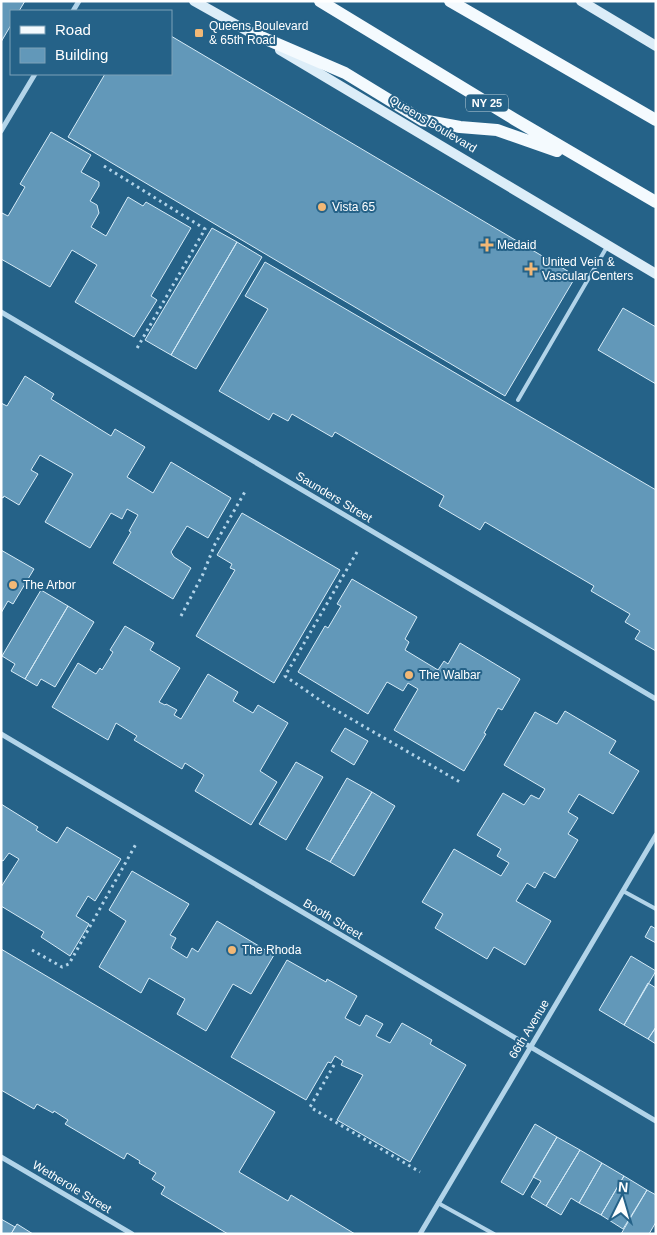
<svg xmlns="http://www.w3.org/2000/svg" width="657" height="1235" font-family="Helvetica,sans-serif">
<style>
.building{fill:#6298b9;stroke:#d6ebf7}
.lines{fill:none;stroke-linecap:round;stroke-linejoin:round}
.path{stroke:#b2d4e9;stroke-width:3;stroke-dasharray:2.5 4;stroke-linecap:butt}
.lane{stroke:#b2d4e9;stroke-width:4}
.street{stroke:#b2d4e9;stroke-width:5}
.secondary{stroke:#dcedf8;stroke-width:10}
.primary{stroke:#f4fafe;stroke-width:12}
.poi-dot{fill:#f2b876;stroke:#256288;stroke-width:2}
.labels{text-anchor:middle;stroke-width:4;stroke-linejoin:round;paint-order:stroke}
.shield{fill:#256288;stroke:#bed0db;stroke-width:1}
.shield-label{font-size:11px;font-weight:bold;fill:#fff}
.poi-label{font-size:12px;fill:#fff;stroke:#256288;text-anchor:start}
.street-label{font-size:12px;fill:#fff;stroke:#256288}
</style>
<rect width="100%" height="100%" fill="#256288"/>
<path class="building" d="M1,1H25L19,11H11V25L1,42Z
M171,36L576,276L505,396L68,137L105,74H171Z
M51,132L91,155L81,172L99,182V186L90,201L97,205L99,213L91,227L106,236L128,197L143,206L146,202L191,228L151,296L157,300L134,337L75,302L97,265L72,250L50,287L1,259V215L2,213L8,216L25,187L20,184Z
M212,228L237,242L171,355L145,340Z
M237,242L262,257L196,369L171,355Z
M265,262L656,490V651L635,639L640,631L625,622L630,614L591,591L594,586L485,522L480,530L439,506L444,496L335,432L332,437L292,414L288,421L273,413L269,420L219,391L268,309L245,296Z
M623,308L656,327V384L598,350Z
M25,376L54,394L51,399L111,436L115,429L145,447L127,477L153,493L171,462L231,498L208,538L187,526L171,552L174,557L191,568L173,599L113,563L131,532L129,531L138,515L127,509L122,519L111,513L90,548L45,522L73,474L40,455L31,470L38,474L19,505L4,496L3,498L1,497V403L7,406Z
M242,513L340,570L274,683L196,636L235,570L230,568L232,564L217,555Z
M1,550L34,569L13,604L8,601L1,613Z
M352,579L417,617L405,639L409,642L405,650L438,670L444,661L448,664L460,643L520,679L502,710L498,708L484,733L486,734L464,771L394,730L418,689L408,683L403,691L387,682L368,714L298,672L325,626L328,628L341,606L337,604Z
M41,590L68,606L25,679L11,671L15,664L2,656Z
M68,606L94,622L55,687L41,679L37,686L25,679Z
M125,626L154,643L150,650L180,668L159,702L165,705L166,704L177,710L174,715L181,719L208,674L238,692L233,701L253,713L258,705L288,723L260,771L277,782L251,825L195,791L204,775L185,763L182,769L134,740L137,736L116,723L108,740L52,707L78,663L96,674L100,668L102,670L113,652L110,650Z
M565,711L616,741L609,753L639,771L613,814L579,794L568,812L578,818L568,834L578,840L555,878L544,872L535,888L527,883L516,901L551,921L525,965L494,947L487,959L435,928L443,914L422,902L454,849L501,876L509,863L497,856L501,849L477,835L503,793L524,805L531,795L539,799L545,789L504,765L535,712L557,724Z
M345,728L368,741L354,765L331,751Z
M296,762L323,777L286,840L259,824Z
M347,778L372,792L330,862L306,849Z
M372,792L395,806L354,876L330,862Z
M1,804L38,827L36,830L57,843L67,827L121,859L95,901L88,896L76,916L89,924L70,956L41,937L44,932L1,906V887L19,859L9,853L3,861L1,860Z
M132,871L189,904L170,935L176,938L171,948L187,958L192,948L198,952L217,921L274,955L251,994L233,984L206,1031L177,1014L185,999L149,978L141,993L99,967L126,921L109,910Z
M651,926L656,929V943L645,937Z
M1,949L275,1112L239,1172L288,1201L291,1195L355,1234H228L161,1194L165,1187L152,1179L156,1173L139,1163L140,1161L127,1153L124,1159L65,1124L68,1120L54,1111L53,1113L37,1104L34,1109L1,1090Z
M631,956L656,971L624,1025L599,1010Z
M287,960L326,982L327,979L357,996L345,1018L360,1026L366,1015L383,1024L376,1036L390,1043L402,1023L432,1040L430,1044L466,1065L410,1162L337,1120L363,1075L341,1065L343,1061L335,1056L331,1063L328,1062L306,1100L231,1057Z
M648,983L656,988V1027L648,1039L624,1025Z
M656,1027V1044L648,1039Z
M535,1124L557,1137L523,1195L501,1182Z
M557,1137L580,1150L546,1206L531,1197L541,1181L533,1177Z
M580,1150L602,1163L579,1203L571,1198L561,1215L546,1206Z
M602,1163L624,1176L601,1215L579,1203Z
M624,1176L647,1190L623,1229L601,1215Z
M647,1190L656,1195V1222L649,1234H621Z
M1,1219L15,1227L11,1234H1Z
M17,1224L33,1234H11Z"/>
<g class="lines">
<path class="path" d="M104,166L205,229L136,350
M357,552L285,676L327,705L460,782
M181,616L203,574L215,544L246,490
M32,950L62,967L69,964L136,844
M334,1065L310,1107L420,1172"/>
<path class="lane" d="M518,400L608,245
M623,891L656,909
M438,1203L494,1234"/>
<path class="street" d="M73,11L79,1
M1,131L35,74
M1,312L656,699
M1,734L656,1121
M1,1157L132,1234
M420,1234L656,835"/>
<path class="secondary" d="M194,1L258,37
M581,1L656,46
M280,50L656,274"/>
<path class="primary" d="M320,1L514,119L656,202
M450,1L656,120
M252,33L345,73L422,120L460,127L497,130L557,151"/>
</g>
<g class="poi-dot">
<rect x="194" y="28" width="10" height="10" rx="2.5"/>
<circle cx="322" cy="207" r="5"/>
<path d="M484.5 237.5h5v5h5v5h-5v5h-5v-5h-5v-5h5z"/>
<path d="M528.5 261.5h5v5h5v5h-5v5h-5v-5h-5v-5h5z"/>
<circle cx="13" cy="585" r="5"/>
<circle cx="409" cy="675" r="5"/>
<circle cx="232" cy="950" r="5"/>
</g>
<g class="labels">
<rect class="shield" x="466" y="94.5" width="42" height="17" rx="4"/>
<g class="shield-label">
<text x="487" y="107">NY 25</text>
</g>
<g class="poi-label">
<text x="209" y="30">Queens Boulevard<tspan x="209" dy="14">&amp; 65th Road</tspan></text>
<text x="332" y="211">Vista 65</text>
<text x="497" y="249">Medaid</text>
<text x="542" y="266">United Vein &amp;<tspan x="542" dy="14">Vascular Centers</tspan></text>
<text x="23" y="589">The Arbor</text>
<text x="419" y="679">The Walbar</text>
<text x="242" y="954">The Rhoda</text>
</g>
<g class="street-label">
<text transform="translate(433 124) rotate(31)" y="4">Queens Boulevard</text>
<text transform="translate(334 497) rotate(31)" y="4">Saunders Street</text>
<text transform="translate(333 919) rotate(31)" y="4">Booth Street</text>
<text transform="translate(529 1029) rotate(-59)" y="4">66th Avenue</text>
<text transform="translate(72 1187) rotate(31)" y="4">Wetherole Street</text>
</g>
</g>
<rect width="657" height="1235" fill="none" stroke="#ffffff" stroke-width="5"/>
<rect x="10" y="10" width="162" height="65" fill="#256288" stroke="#7ca1b8"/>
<rect x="20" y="26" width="25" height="8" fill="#f4fafe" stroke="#7ca1b8"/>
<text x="55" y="35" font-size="15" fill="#ffffff">Road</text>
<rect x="20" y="48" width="25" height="15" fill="#6298b9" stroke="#7ca1b8"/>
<text x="55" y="60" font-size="15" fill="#ffffff">Building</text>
<g transform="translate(622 1200) rotate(5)" stroke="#256288" stroke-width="4" paint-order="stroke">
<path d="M0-4L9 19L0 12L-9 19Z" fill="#ffffff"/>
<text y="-8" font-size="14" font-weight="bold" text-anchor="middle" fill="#ffffff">N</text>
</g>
</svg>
